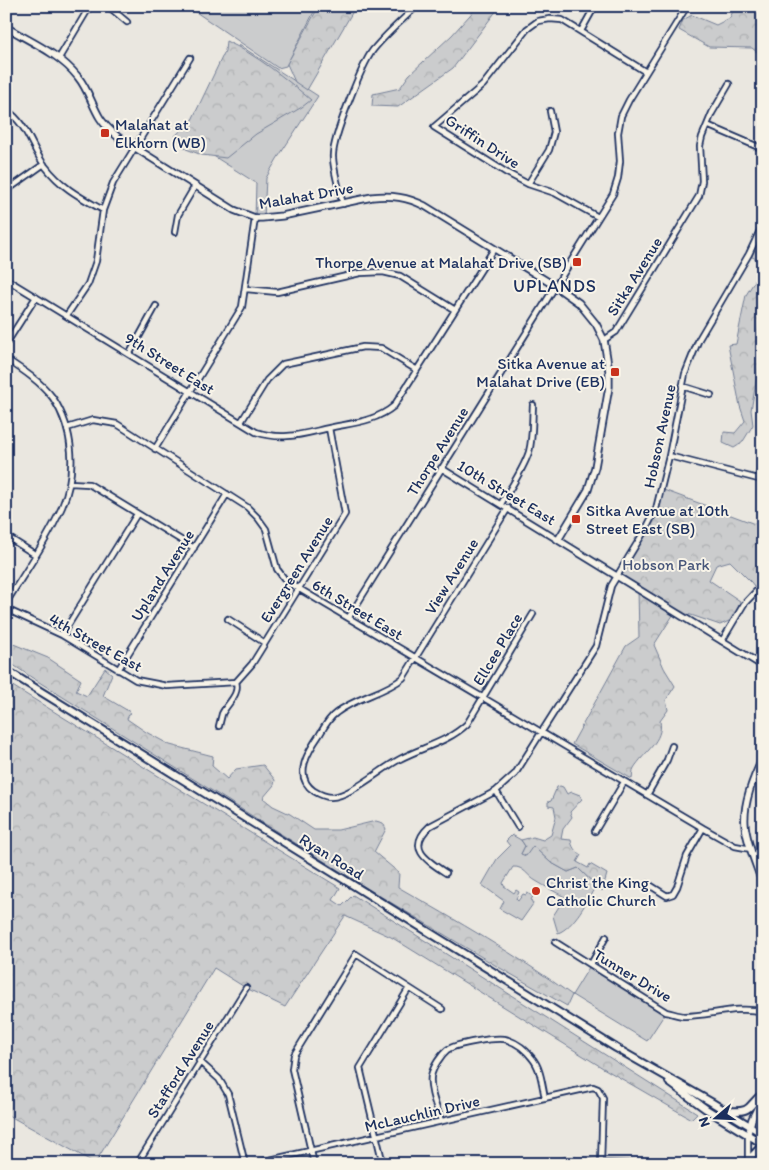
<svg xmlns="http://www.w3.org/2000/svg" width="769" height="1170" font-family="Itim,sans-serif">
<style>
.green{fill:#cbcccd;stroke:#737e96}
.forest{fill:url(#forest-crowns);stroke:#737e96}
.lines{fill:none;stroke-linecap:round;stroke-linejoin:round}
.minor-casing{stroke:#1b2f5e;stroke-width:8}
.tertiary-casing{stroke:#1b2f5e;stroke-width:9}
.secondary-casing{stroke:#1b2f5e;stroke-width:10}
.minor{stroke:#f7f3e8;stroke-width:4.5}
.tertiary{stroke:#f7f3e8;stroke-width:5.5}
.secondary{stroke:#f7f3e8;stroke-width:6}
.poi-dot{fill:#c8321e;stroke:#f7f3e8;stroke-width:2}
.labels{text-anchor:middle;stroke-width:4;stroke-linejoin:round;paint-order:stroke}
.poi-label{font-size:16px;fill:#1b2f5e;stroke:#f7f3e8;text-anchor:start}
.street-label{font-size:16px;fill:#1b2f5e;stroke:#f7f3e8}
.park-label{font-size:16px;fill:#47567a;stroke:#f7f3e8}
.neighbourhood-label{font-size:18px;letter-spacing:1px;fill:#1b2f5e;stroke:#f7f3e8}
</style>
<defs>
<pattern id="forest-crowns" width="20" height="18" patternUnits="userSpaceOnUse" patternTransform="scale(1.25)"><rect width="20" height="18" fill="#cbcccd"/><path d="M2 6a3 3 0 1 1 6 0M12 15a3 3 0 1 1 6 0" fill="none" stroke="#aeb0b2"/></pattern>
</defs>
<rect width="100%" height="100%" fill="#eae7e0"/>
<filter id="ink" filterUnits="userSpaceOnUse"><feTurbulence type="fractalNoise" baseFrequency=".02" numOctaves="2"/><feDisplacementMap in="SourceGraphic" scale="10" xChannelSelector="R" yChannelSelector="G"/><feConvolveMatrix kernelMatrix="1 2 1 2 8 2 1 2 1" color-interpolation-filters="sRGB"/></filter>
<g filter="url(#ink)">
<path class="green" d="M187,6H317L286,66L278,68Z
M239,45L318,96L277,159L266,178L264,218H255L256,183L182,136Z
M512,835L521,840L525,846L521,854L533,846L550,862L568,872L578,868L596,885C588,900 574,927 558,933L553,916L565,897C555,892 546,887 536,881C528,877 524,866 513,867L503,883L504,886L514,893L516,890L519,892L516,899L518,901L523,894L526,895L527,893L533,896L531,900L533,904L521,921L500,909L504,901L482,885L497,859L510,846L506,841Z
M591,964L666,1012L647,1041L572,995Z"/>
<path class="forest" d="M319,6H356L307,90L295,82L287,64Z
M478,6H500L453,68L398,107L372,106L373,94L400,88L409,75L452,35Z
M735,6H759L763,9V57L752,48L709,47L679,30L683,20L692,15L716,25L730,18Z
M226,41C257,55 285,78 311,100L302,107L256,134L226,158L202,155L186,149L175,136L192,120L225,51Z
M757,246H763V302L759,309L760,320L757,337L762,350L751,410L753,425L742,443L734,448L723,443L724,432L735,433L745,421L740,406L728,345L736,344L746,295L756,279L761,261L750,256Z
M661,489L763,527V598L751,582L730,561L716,565L709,580L740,601L736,618L720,625L691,615L675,612L654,645L664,668L675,686L666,700L668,710L660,721C664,741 644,752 634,768C632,771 633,775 632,779L572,744L626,646L639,637L638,589L617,576L647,527Z
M6,641L48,658L81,680L76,691L87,696L105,668L112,674L103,696L130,712L127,719L146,732L170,745L213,756L212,766L227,779L236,769L263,765L275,780L274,785L263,798L273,806L290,814L314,830H338L376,821L383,823L386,829L374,852L399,873L398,887C457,921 517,955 572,995L567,1006L500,968L370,890L31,677L6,660Z
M6,682L340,888L333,900L342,906L353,895L697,1113L691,1119L603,1068L391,937L345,916L285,1007L246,988L214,968L95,1163L6,1114Z
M560,786L563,787L567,794L572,792L580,795L582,799L570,812L572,817L563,829L561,839L571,840C572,847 575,851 581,855L577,862L588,868L590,864L607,874L602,891L578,868L568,872L550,862L533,846L526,856L521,854L525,846L521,840L533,837L543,840L551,835L556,817L554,807L548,806V802L551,801L557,787Z"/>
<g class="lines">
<defs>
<path id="minor" d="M108,6L127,22
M581,31L595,6
M59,58L90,6
M6,110C27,123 31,147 45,166C62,188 80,197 103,210
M707,125L763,149
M528,184L549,150L554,132L550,111
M6,191L44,164
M343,204C339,189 334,173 333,158C331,142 362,64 373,50C386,34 402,20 417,6
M598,217L555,193L528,184L507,173L434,127L483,85L527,29L538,21L550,19L562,20L646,72
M175,232L178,215L195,186
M6,279L256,432C283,441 302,434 329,428
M246,289L277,292L360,273L383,272L400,276L455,310
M67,315L88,284L96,261L103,210L113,183L190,58
M604,340L616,332L699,196L702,181L700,146L702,137L712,113L729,84
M6,344L36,297
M130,353L156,306
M6,359C23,370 41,382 53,398C74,430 77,472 62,507C47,541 25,572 6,603
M682,386L711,395
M241,422L267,380L283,364L363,347L381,348L417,370
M67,428L93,420L117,424L247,507L258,518L266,529L277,569L286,581L703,828L735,846L751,849
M155,449L242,307L255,218
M669,456L758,479L763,459
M441,468L558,540
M70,483L89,484L194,548
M501,504C511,487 523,470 529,452C533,437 532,420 533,405
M508,508L403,678C383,694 356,697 336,713C329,718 324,727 320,734C309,750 292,776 314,791C319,794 325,797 331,797C350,797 382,768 400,759C423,747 448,742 467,724L533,614
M6,536L36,555
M6,609L62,635L136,680L167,686L236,682
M349,617L613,194L618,178L620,161L618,133L621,116L629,100L687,6
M228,619L265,643
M62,635L137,514
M722,641L744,604L763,584
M118,670L227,494
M219,726C220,722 221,718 222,714C227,703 240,695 236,682L252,664L345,514L329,428C351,423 375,422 394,406L494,249
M496,791L518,827
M647,795L667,760L672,746
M595,831L624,782
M446,873C426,860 406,848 430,826L496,791L515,774L596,646L611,586L647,527L656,509L669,456L685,374L699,339L749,254L763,224
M648,884L667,896L673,894L677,887L687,856L703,828
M555,942L666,1012C672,1013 679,1016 685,1016C710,1016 738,1005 763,1012
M591,964L606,937
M199,1061L219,1079L228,1094L245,1164
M441,1121C437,1108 429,1090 431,1076C433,1067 441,1055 447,1050C455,1044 498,1036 508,1040C517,1043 526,1050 532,1058C541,1068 542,1085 545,1098
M137,1164L246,988
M252,1164L593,1087L598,1089L603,1098L601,1163L634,1164
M314,1164L292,1069L294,1055L356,954L442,1009
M383,1164L360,1068L409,988
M548,1164L568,1160L601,1164
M748,1164V1135L750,1126"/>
<path id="tertiary" d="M6,27C31,42 60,54 78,77C88,89 92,105 100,118C105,126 111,131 118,137L234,210L255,218H262L282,216L372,197C392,195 407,197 425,206L555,286L579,303L596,324L604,340L609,371V387L595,467L588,490L558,540L763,666
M763,758C753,778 743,803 745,825C747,845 757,866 763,885
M750,1126L752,1119L763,1097"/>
<path id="secondary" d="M6,670L616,1048L711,1102L763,1134
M669,1082L706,1109L763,1144
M763,1107L761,1117L763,1123
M728,1111C755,1113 747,1104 763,1094
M748,1160L758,1150H763"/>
</defs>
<use href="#minor" class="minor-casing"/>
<use href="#tertiary" class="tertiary-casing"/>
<use href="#secondary" class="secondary-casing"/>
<use href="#minor" class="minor"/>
<use href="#tertiary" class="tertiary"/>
<use href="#secondary" class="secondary"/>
</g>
</g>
<g class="poi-dot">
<rect x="100" y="128" width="10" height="10" rx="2.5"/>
<rect x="572" y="257" width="10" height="10" rx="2.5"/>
<rect x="610" y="367" width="10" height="10" rx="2.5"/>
<rect x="571" y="514" width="10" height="10" rx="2.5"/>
<circle cx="536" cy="891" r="5"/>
</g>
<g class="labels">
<g class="poi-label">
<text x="115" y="130">Malahat at<tspan x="115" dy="18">Elkhorn (WB)</tspan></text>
<text x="567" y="268" text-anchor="end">Thorpe Avenue at Malahat Drive (SB)</text>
<text x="605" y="369" text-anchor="end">Sitka Avenue at<tspan x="605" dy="18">Malahat Drive (EB)</tspan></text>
<text x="586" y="516">Sitka Avenue at 10th<tspan x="586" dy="18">Street East (SB)</tspan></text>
<text x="546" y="888">Christ the King<tspan x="546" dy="18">Catholic Church</tspan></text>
</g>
<g class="street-label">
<text transform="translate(483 141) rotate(33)" y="6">Griffin Drive</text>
<text transform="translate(306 195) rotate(-10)" y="6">Malahat Drive</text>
<text transform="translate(634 276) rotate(-58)" y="6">Sitka Avenue</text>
<text transform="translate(170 363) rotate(32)" y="6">9th Street East</text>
<text transform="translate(659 436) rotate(-78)" y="6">Hobson Avenue</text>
<text transform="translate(437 451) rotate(-58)" y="6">Thorpe Avenue</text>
<text transform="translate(507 492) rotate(31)" y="6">10th Street East</text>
<text transform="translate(296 569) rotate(-58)" y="6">Evergreen Avenue</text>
<text transform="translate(162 575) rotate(-58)" y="6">Upland Avenue</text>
<text transform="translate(451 576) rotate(-58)" y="6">View Avenue</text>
<text transform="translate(358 609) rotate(31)" y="6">6th Street East</text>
<text transform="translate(96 642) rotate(29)" y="6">4th Street East</text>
<text transform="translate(497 649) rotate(-59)" y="6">Ellcee Place</text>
<text transform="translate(332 856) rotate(32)" y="6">Ryan Road</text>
<text transform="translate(633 975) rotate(31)" y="6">Tunner Drive</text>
<text transform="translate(180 1069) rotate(-58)" y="6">Stafford Avenue</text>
<text transform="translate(422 1113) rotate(-13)" y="6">McLauchlin Drive</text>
</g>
<g class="park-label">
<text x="666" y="570">Hobson Park</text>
</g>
<g class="neighbourhood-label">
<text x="555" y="292">UPLANDS</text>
</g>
</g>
<rect width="769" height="1170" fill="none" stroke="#f7f3e8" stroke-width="25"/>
<rect x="12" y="12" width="744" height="1145" fill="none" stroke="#1b2f5e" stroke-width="2" filter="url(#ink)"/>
<g transform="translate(716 1118) rotate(251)" stroke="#f7f3e8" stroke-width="4" paint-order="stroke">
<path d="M0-4L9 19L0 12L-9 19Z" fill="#1b2f5e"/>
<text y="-8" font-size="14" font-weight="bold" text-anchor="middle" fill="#1b2f5e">N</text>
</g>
</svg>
